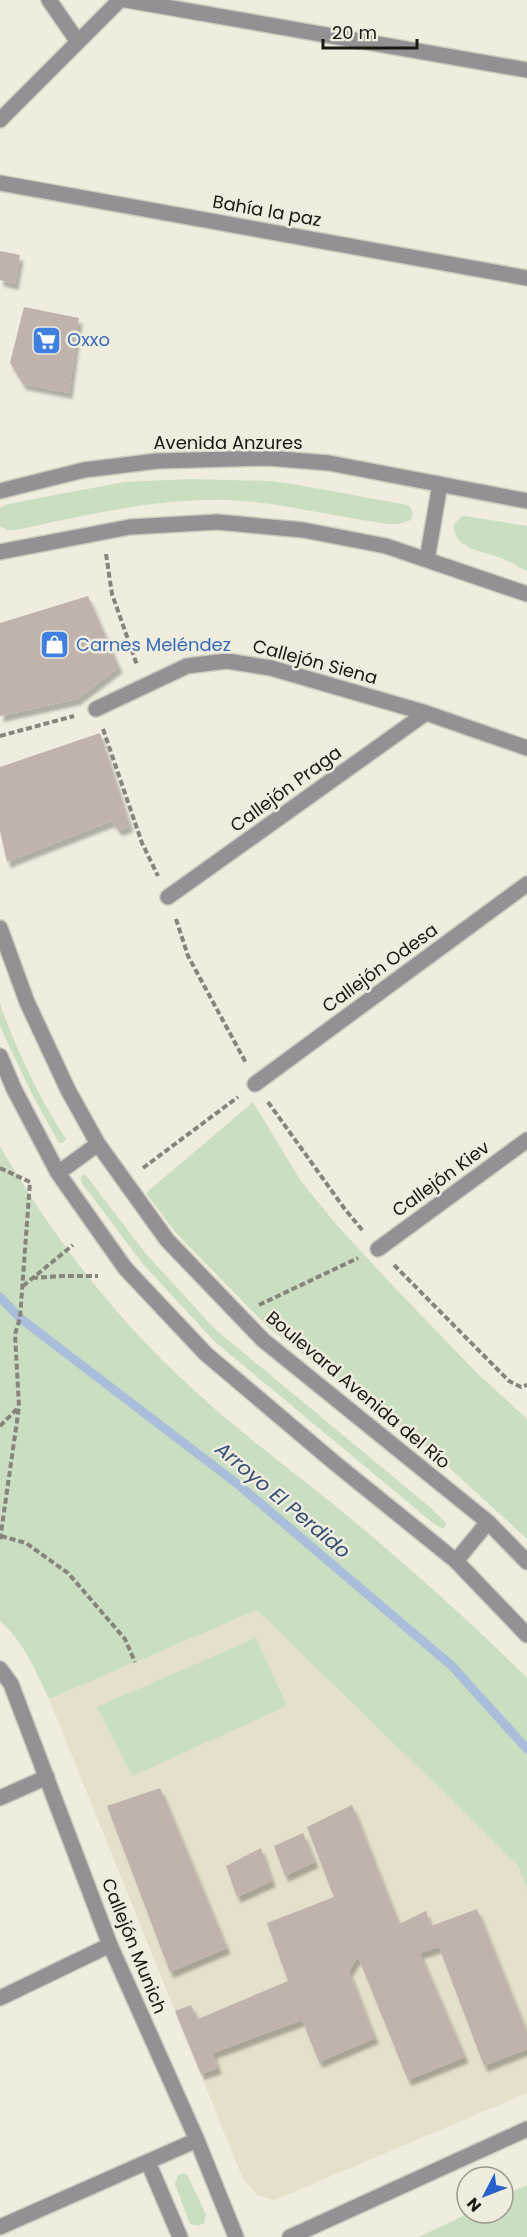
<svg xmlns="http://www.w3.org/2000/svg" width="527" height="2237" font-family="Poppins,sans-serif">
<style>
.built{fill:#e5e0cb}
.green{fill:#cadec1}
.lines{fill:none;stroke-linecap:round;stroke-linejoin:round}
.stream{stroke:#aabedb;stroke-width:9}
.building{fill:#bfb3ab;filter:url(#shadow)}
.minor-casing{stroke:#cecbbe;stroke-width:18}
.path{stroke:#86847b;stroke-width:4;stroke-dasharray:6 3;stroke-linecap:butt}
.minor{stroke:#969094;stroke-width:15}
.labels{text-anchor:middle;stroke-width:5;stroke-linejoin:round;paint-order:stroke}
.street-label{font-size:18px;fill:#191813;stroke:#f0eddf}
.shop-label{font-size:18px;fill:#366cbe;stroke:#f0eddf;text-anchor:start}
.water-label{font-size:20px;font-style:italic;fill:#324e77;stroke:#f0eddf}
</style>
<defs>
<filter id="shadow"><feDropShadow dx="3.5" dy="6" stdDeviation="1.5" flood-color="#0004"/></filter>
</defs>
<rect width="100%" height="100%" fill="#f0eddf"/>
<path class="built" d="M257,1610L518,1865L527,1889V2093L275,2200L257,2195L243,2179L49,1699Z"/>
<path class="green" d="M192,479L269,481L293,484L408,505L413,512L411,520L399,524H389C335,517 283,503 229,500C157,498 87,515 16,530H7L0,526V508L8,504L124,482Z
M466,516L527,526V571C518,567 510,561 501,558C484,551 452,549 454,524L461,517Z
M0,1004C17,1051 39,1098 66,1139L63,1143H59L32,1094L3,1033L0,1025Z
M253,1102L301,1181L335,1223L395,1288L476,1372L527,1419V1539L431,1451L270,1329L176,1233L146,1193Z
M0,1146C52,1236 116,1320 194,1390C239,1432 290,1469 338,1508C403,1562 467,1618 527,1678V1889L518,1865L257,1610L49,1699C35,1670 24,1642 0,1621Z
M85,1174L146,1254L215,1329L432,1509L446,1523L444,1529L434,1524L214,1341L142,1263L81,1182V1177Z
M256,1638L287,1706L132,1776L97,1707Z
M184,2173L188,2176L206,2215L204,2223L198,2226L190,2224L175,2184L178,2175Z
M527,2185V2237H419L469,2213H503V2196Z"/>
<g class="lines">
<path class="stream" d="M0,1297L20,1318L240,1486L452,1666L527,1749"/>
</g>
<path class="building" d="M0,251L20,255L15,284L0,280Z
M24,307L79,318L69,393L23,384L10,363Z
M88,596L119,667L77,699L0,716V623Z
M100,733L130,826L119,830L111,821L7,862L0,831V767Z
M160,1788L227,1948L170,1972L107,1806Z
M352,1805L399,1924L426,1911L431,1926L477,1909L527,2033V2049L484,2066L439,1947L420,1953L465,2057L408,2080L358,1957L349,1971L375,2038L319,2062L302,2020L213,2053L218,2068L201,2074L175,2011L191,2005L198,2019L288,1981L267,1923L334,1897L307,1827Z
M303,1833L315,1862L285,1876L274,1846Z
M261,1848L272,1881L237,1897L226,1866Z"/>
<g class="lines">
<defs>
<path id="minor" d="M49,0L78,42
M126,0L527,70
M0,120L120,0
M0,183L527,278
M0,491L84,470L157,461L268,458L329,463L527,501
M0,552L130,527L217,522L303,530L386,546L527,594
M427,560L440,484
M96,709L187,666L227,661L271,668L426,713L527,748
M168,897L426,713
M0,928L27,1002L68,1090L98,1144L167,1240L263,1340L488,1522L527,1562
M0,1056L14,1089L58,1173L125,1268L206,1354L336,1464L456,1561L527,1635
M255,1084L527,884
M58,1173L98,1144
M378,1249L527,1140
M456,1561L488,1522
M0,1669L11,1684L110,1945L197,2140L236,2237
M0,1798L47,1777
M0,1998L110,1945
M148,2162L180,2237
M0,2227L197,2140
M290,2237L527,2129"/>
</defs>
<use href="#minor" class="minor-casing"/>
<path class="path" d="M106,554L112,594L137,665
M103,729L142,843L158,876
M0,736L74,716
M176,919L188,956L246,1063
M268,1102L344,1208L363,1231
M0,1168L30,1182L20,1318L15,1334L19,1407L0,1540
M143,1168L238,1097
M394,1265L509,1381L521,1387L527,1385
M32,1278L63,1276H98
M23,1286L73,1245
M259,1305L358,1258
M0,1426L19,1407
M1,1536L26,1543L68,1573L125,1639L135,1662"/>
<use href="#minor" class="minor"/>
</g>
<defs>
<symbol id="supermarket-square" viewBox="-11 -11 22 22"><rect x="-9" y="-9" width="18" height="18" rx="4" fill="#3f7fe0" stroke="#f0eddf"/><path d="M-6-5.5h2.5l.6 2H6L4.5 2H-2.5L-4.4-4H-6ZM-1.5 3.2a1.3 1.3 0 1 0 .1 0ZM3 3.2a1.3 1.3 0 1 0 .1 0Z" fill="#fff"/></symbol>
<symbol id="shop-square" viewBox="-11 -11 22 22"><rect x="-9" y="-9" width="18" height="18" rx="4" fill="#3f7fe0" stroke="#f0eddf"/><path d="M-5-2.5h2.3a2.7 3.5 0 0 1 5.4 0H5L5.5 6h-11ZM-1.5-2.5h3a1.5 2.3 0 0 0-3 0Z" fill="#fff"/></symbol>
</defs>
<g fill-rule="evenodd">
<use href="#supermarket-square" x="30" y="324" width="33" height="33"/>
<use href="#shop-square" x="38" y="628" width="33" height="33"/>
</g>
<g class="labels">
<g class="street-label">
<text transform="translate(267 211) rotate(10)" y="6">Bahía la paz</text>
<text x="228" y="449">Avenida Anzures</text>
<text transform="translate(315 662) rotate(15)" y="6">Callejón Siena</text>
<text transform="translate(286 789) rotate(-36)" y="6">Callejón Praga</text>
<text transform="translate(380 968) rotate(-36)" y="6">Callejón Odesa</text>
<text transform="translate(441 1179) rotate(-36)" y="6">Callejón Kiev</text>
<text transform="translate(358 1390) rotate(40)" y="6">Boulevard Avenida del Río</text>
<text transform="translate(134 1946) rotate(68)" y="6">Callejón Munich</text>
</g>
<g class="shop-label">
<text x="67" y="346">Oxxo</text>
<text x="76" y="651">Carnes Meléndez</text>
</g>
<g class="water-label">
<text transform="translate(283 1500) rotate(40)" y="7">Arroyo El Perdido</text>
</g>
</g>
<g transform="translate(485 2195) rotate(228)"><circle r="28" fill="#f0eddf" stroke="#9a988d" stroke-width="1.5"/>
<path d="M0-4.5L10 22L0 15L-10 22Z" fill="#2861ce"/>
<text y="-9" font-size="16" font-weight="bold" text-anchor="middle" fill="#191813">N</text>
</g>
<path d="M323 39v9h94v-9" fill="none" stroke="#191813" stroke-width="3"/>
<text x="332" y="39" font-size="18" fill="#191813" stroke="#f0eddf" stroke-width="4.5" paint-order="stroke">20 m</text>
</svg>
